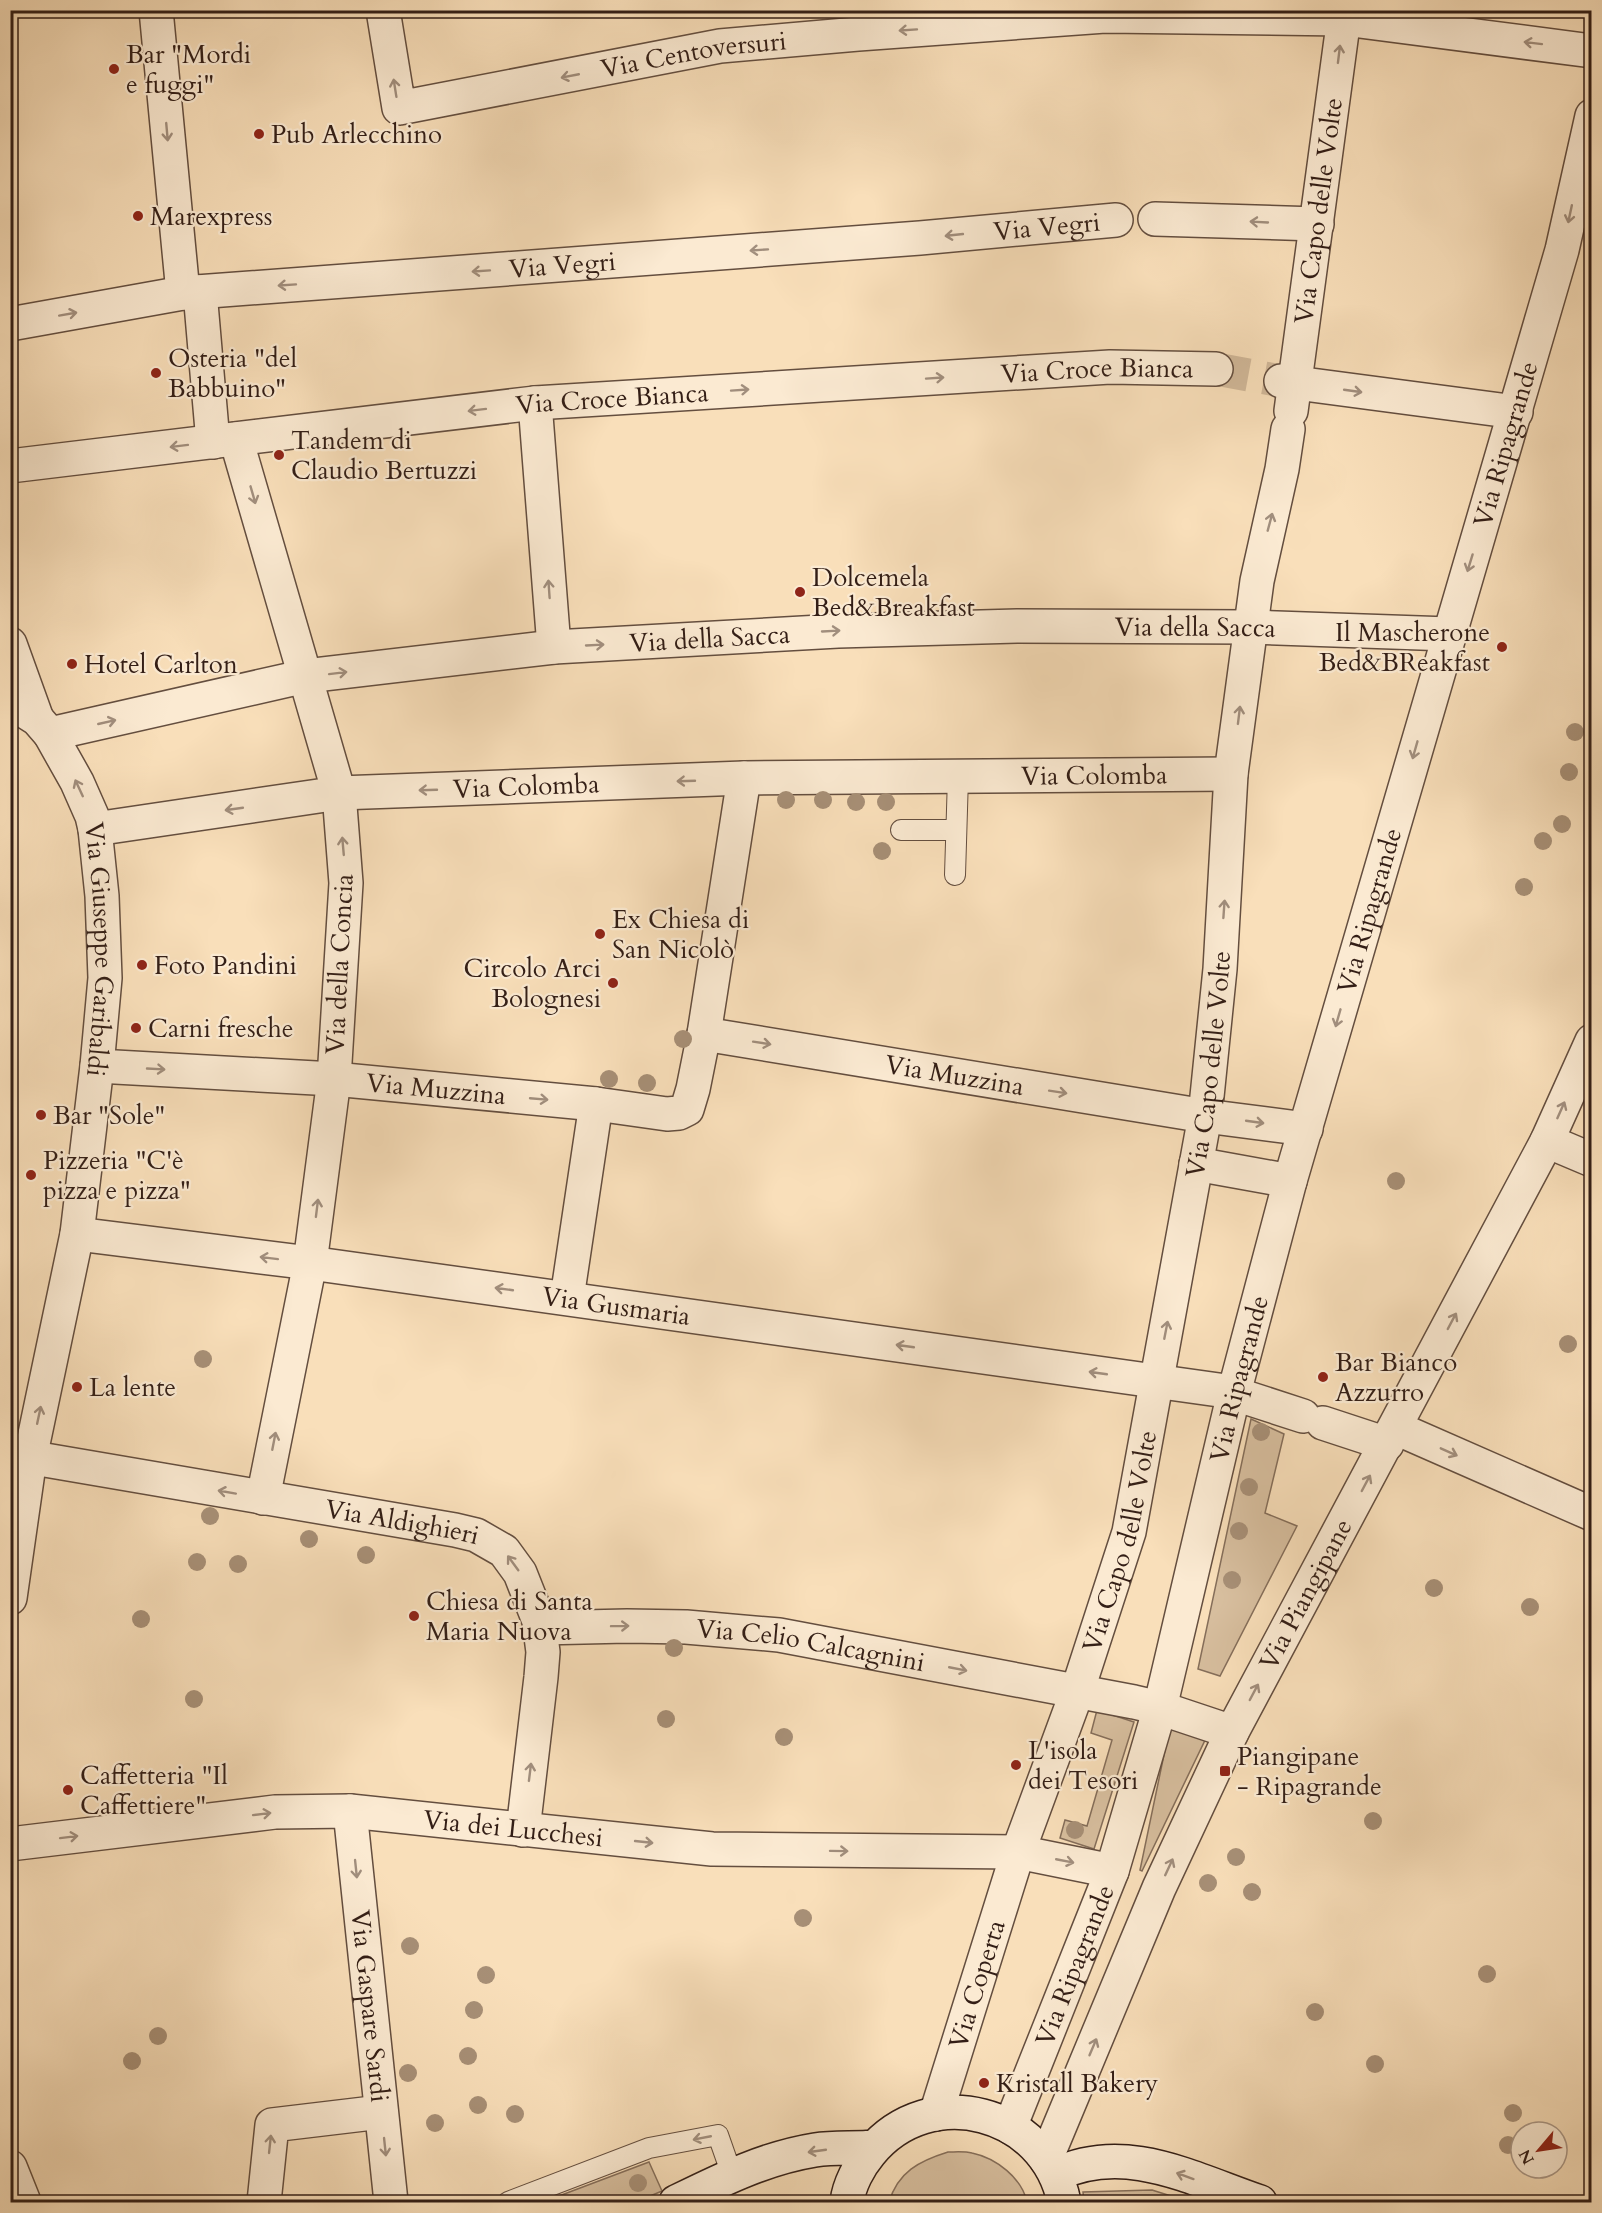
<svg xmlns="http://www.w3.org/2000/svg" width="1602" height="2213" font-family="Cardo,serif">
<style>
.green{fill:#d7be9e;stroke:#856e5a;stroke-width:1.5}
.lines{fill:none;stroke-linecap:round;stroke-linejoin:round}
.street-tunnel{stroke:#d1b899;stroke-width:33;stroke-dasharray:33 16;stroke-linecap:butt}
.lane-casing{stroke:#644e3f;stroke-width:22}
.street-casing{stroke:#644e3f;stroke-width:36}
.secondary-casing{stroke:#331e16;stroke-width:36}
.lane{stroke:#fbead2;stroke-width:20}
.street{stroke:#fbead2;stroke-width:33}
.secondary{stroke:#fbead2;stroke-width:33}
.tree{fill:#a78f76}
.oneway{stroke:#a18e7d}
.poi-dot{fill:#8f2418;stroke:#fbead2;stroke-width:2}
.labels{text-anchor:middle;stroke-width:4.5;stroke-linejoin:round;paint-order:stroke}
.poi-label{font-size:26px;fill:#331e16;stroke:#fbead2;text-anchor:start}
.street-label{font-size:26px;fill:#331e16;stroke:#fbead2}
</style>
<rect width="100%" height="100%" fill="#f9dfba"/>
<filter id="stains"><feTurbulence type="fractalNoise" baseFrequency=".00333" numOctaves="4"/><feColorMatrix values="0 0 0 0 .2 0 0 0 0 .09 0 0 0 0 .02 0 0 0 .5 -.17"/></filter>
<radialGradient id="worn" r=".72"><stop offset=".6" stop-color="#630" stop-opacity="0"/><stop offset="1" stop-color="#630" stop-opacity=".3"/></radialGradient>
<path class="green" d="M1251,1419L1284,1434L1265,1513L1297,1526L1220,1676L1198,1669Z
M1097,1710L1134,1722L1094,1849L1060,1838L1065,1820L1087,1826L1112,1740L1091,1733Z
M1170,1726L1208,1734L1142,1871L1140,1870Z
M948,2152C955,2152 964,2151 972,2153C996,2158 1022,2178 1027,2202H889C898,2172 919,2161 948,2152Z
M649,2162L662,2191L636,2202H543Z
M1152,2190L1190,2202H1084L1083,2192Z"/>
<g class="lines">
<path class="street-tunnel" d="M1216,369L1281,381"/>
<defs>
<path id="lane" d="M901,830H956
M955,875L958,777
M508,2202L649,2148L718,2135L732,2175"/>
<g id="street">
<path d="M156,10L183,293"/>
<path id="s1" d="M383,10L399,108L720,46L858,34L1105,16L1344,19L1592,51"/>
<path d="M1155,219L1317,224"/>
<path d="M200,292L213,442"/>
<path id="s2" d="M10,324L183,293L920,238L1116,220"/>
<path d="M1281,381L1516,412"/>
<path d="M535,403L554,647"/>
<path id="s3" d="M1291,411L1345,10"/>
<path d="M236,439L339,793L346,883L334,1079L310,1263L263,1498"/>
<path id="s4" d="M10,466L535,403L1110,367L1216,369"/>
<path d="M10,644L37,719"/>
<path id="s5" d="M10,702L37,719L50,734L77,782L92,816L95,829L102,896L105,978L97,1066L77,1234L30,1458L10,1598"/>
<path id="s6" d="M50,734L306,676L554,647L838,631L1017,626L1250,627L1449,634"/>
<path id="s7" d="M95,829L339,793L744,778L1231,774"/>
<path id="s8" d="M704,1034L1205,1116L1306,1129"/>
<path id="s9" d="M97,1066L334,1079L596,1104L667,1114L679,1113L687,1109L693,1089L704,1034L744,778"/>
<path d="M1547,1141L1592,1160"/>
<path d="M1196,1164L1290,1181"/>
<path id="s10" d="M77,1234L310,1263L1226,1391L1303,1416"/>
<path d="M567,1298L596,1104"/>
<path d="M1323,1423L1387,1444"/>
<path d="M1396,1428L1592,1514"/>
<path id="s11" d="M10,1454L455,1530L476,1535L504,1551L520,1573L539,1621L543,1652L541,1677L523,1830"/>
<path id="s12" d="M540,1628L627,1626L686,1627L779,1635L1134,1702L1160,1708L1232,1732"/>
<path id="s13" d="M350,1811L391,2202"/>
<path id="s14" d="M10,1844L275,1812L350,1811L712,1849L1018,1852L1112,1871"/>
<path id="s15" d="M936,2114L1018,1852L1077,1692L1129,1532L1205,1116L1220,969L1231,774L1257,581L1282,469L1288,429"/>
<path id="s16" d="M1010,2127L1112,1871L1160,1708L1234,1393L1290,1181L1562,250L1592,116"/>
<path id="s17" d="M1046,2159L1159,1888L1232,1732L1547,1141L1592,1041"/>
<path d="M10,2167L24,2202"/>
<path d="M264,2202L272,2125L381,2112"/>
</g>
<path id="secondary" d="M1055,2175C1125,2141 1192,2179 1260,2202
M676,2202C721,2180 765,2158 815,2150C835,2147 855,2149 875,2147
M847,2202C849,2185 859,2166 870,2153C930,2080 1046,2111 1064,2202"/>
</defs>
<use href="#lane" class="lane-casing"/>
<use href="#street" class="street-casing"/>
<use href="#secondary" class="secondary-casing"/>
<use href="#lane" class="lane"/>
<use href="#street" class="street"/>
<use href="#secondary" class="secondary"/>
</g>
<g class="tree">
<circle cx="1575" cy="732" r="9"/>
<circle cx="1569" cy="772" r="9"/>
<circle cx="786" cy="800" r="9"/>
<circle cx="823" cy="800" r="9"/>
<circle cx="856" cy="802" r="9"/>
<circle cx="886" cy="802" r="9"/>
<circle cx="1562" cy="824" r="9"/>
<circle cx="1543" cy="841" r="9"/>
<circle cx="882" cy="851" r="9"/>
<circle cx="1524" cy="887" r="9"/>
<circle cx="683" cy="1039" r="9"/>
<circle cx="609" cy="1079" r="9"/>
<circle cx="647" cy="1083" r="9"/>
<circle cx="1396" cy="1181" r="9"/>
<circle cx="1568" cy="1344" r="9"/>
<circle cx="203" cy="1359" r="9"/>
<circle cx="1261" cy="1432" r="9"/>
<circle cx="1249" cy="1487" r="9"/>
<circle cx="210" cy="1516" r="9"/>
<circle cx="1239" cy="1531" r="9"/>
<circle cx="309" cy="1539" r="9"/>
<circle cx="366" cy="1555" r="9"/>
<circle cx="197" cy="1562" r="9"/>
<circle cx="238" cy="1564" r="9"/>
<circle cx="1232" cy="1580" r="9"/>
<circle cx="1434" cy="1588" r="9"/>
<circle cx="1530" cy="1607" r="9"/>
<circle cx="141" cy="1619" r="9"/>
<circle cx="674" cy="1648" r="9"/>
<circle cx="194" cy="1699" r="9"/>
<circle cx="666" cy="1719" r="9"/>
<circle cx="784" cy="1737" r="9"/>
<circle cx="1373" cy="1821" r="9"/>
<circle cx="1075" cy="1830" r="9"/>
<circle cx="1236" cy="1857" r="9"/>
<circle cx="1208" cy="1883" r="9"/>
<circle cx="1252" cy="1892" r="9"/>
<circle cx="803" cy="1918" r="9"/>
<circle cx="410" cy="1946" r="9"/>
<circle cx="1487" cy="1974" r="9"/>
<circle cx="486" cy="1975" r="9"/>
<circle cx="474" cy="2010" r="9"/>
<circle cx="1315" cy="2012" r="9"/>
<circle cx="158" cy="2036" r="9"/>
<circle cx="468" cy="2056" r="9"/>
<circle cx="132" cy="2061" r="9"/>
<circle cx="1375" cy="2064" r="9"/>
<circle cx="408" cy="2073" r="9"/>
<circle cx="478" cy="2105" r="9"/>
<circle cx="1513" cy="2113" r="9"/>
<circle cx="515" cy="2114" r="9"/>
<circle cx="435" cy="2123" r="9"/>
<circle cx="1508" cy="2145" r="9"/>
<circle cx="638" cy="2183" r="9"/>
</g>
<defs><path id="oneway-shaft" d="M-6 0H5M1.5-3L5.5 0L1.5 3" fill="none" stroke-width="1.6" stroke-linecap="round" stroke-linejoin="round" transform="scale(1.5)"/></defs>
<g class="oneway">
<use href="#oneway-shaft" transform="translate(908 30) rotate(176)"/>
<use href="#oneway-shaft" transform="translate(1533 43) rotate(-173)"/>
<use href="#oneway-shaft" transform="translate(1339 54) rotate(-83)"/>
<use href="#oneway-shaft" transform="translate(570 76) rotate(169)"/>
<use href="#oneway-shaft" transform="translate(395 88) rotate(-99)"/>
<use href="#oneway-shaft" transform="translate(167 132) rotate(85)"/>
<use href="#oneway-shaft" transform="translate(1570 214) rotate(102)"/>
<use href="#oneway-shaft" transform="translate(1259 222) rotate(-177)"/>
<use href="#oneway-shaft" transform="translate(954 235) rotate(174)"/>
<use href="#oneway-shaft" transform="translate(759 250) rotate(176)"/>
<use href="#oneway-shaft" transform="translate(481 271) rotate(176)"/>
<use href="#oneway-shaft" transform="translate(287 285) rotate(176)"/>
<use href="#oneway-shaft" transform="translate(68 314) rotate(-10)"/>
<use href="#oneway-shaft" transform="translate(935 378) rotate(-4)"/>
<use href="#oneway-shaft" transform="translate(740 390) rotate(-4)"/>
<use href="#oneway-shaft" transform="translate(1353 391) rotate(8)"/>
<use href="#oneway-shaft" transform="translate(477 410) rotate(173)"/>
<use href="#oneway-shaft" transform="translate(179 446) rotate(173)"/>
<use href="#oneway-shaft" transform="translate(253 495) rotate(74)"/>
<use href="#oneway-shaft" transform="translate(1270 522) rotate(-75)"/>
<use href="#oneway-shaft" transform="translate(1470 563) rotate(107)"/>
<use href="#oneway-shaft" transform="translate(549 589) rotate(-94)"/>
<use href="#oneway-shaft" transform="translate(831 631) rotate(-3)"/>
<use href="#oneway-shaft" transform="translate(595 645) rotate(-3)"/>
<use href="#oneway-shaft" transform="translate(338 673) rotate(-7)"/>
<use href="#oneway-shaft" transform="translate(1239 715) rotate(-83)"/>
<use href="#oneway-shaft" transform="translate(107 722) rotate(-13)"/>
<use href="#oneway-shaft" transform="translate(1415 750) rotate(106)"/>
<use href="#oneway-shaft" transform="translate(686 781) rotate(178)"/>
<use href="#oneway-shaft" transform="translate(79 788) rotate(-115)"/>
<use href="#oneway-shaft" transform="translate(428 790) rotate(178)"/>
<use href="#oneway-shaft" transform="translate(234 809) rotate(172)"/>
<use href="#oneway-shaft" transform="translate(343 846) rotate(-95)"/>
<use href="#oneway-shaft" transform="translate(1224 909) rotate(-86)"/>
<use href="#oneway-shaft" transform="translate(1338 1018) rotate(106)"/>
<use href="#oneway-shaft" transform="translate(762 1043) rotate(9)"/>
<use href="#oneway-shaft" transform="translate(156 1069) rotate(3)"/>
<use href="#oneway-shaft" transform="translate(1058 1092) rotate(9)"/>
<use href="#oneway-shaft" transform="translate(539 1099) rotate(5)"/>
<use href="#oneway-shaft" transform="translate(1561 1110) rotate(-66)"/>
<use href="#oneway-shaft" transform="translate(1255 1122) rotate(8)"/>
<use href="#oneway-shaft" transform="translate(317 1208) rotate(-83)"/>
<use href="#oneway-shaft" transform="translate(269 1258) rotate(-173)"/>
<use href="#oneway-shaft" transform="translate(504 1289) rotate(-172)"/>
<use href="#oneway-shaft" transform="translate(1452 1321) rotate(-62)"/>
<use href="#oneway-shaft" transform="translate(1166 1330) rotate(-79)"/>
<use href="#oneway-shaft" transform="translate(905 1346) rotate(-172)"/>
<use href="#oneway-shaft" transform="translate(1098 1373) rotate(-172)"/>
<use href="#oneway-shaft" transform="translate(39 1415) rotate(-78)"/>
<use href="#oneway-shaft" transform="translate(274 1441) rotate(-79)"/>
<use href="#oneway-shaft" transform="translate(1449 1452) rotate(24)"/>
<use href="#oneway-shaft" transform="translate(1366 1483) rotate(-62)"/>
<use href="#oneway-shaft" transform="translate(227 1492) rotate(-170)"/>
<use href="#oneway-shaft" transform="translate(513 1563) rotate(-126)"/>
<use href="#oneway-shaft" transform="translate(620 1626) rotate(-1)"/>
<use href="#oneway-shaft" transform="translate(958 1669) rotate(11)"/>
<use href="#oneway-shaft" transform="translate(1254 1692) rotate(-62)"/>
<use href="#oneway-shaft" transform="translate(530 1772) rotate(-83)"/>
<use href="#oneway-shaft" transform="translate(262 1814) rotate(-7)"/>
<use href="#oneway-shaft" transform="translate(69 1837) rotate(-7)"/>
<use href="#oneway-shaft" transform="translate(644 1842) rotate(6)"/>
<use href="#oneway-shaft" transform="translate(839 1851) rotate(1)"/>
<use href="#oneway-shaft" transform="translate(1065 1861) rotate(11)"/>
<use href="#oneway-shaft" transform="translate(1169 1867) rotate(-65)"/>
<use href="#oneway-shaft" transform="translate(356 1869) rotate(84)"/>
<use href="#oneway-shaft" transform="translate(1093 2047) rotate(-67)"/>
<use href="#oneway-shaft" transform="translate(702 2138) rotate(169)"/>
<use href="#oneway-shaft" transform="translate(270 2144) rotate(-84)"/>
<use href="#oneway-shaft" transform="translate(385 2147) rotate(84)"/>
<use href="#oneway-shaft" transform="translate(817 2151) rotate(172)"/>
<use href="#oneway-shaft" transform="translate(1185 2176) rotate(-160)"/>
</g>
<g class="poi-dot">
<circle cx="114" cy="69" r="6"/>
<circle cx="259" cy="134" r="6"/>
<circle cx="138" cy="216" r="6"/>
<circle cx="156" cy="373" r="6"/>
<circle cx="279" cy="455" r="6"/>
<circle cx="800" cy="592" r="6"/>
<circle cx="1502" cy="647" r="6"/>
<circle cx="72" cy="664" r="6"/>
<circle cx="600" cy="934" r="6"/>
<circle cx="142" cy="965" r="6"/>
<circle cx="613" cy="983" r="6"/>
<circle cx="136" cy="1028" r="6"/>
<circle cx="41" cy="1115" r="6"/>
<circle cx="31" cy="1175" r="6"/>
<circle cx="1323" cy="1377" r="6"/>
<circle cx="77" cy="1387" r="6"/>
<circle cx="414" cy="1616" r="6"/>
<circle cx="1016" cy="1765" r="6"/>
<rect x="1219" y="1765" width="12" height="12" rx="3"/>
<circle cx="68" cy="1790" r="6"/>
<circle cx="984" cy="2083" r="6"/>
</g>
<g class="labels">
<g class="poi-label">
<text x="126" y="63">Bar "Mordi<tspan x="126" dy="30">e fuggi"</tspan></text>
<text x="271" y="143">Pub Arlecchino</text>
<text x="150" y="225">Marexpress</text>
<text x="168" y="367">Osteria "del<tspan x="168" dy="30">Babbuino"</tspan></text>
<text x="291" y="449">Tandem di<tspan x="291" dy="30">Claudio Bertuzzi</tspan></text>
<text x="812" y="586">Dolcemela<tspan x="812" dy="30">Bed&amp;Breakfast</tspan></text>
<text x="1490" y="641" text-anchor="end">Il Mascherone<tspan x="1490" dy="30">Bed&amp;BReakfast</tspan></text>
<text x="84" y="673">Hotel Carlton</text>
<text x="612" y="928">Ex Chiesa di<tspan x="612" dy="30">San Nicolò</tspan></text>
<text x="154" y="974">Foto Pandini</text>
<text x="601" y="977" text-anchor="end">Circolo Arci<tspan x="601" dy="30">Bolognesi</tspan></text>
<text x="148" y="1037">Carni fresche</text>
<text x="53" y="1124">Bar "Sole"</text>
<text x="43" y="1169">Pizzeria "C'è<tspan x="43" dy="30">pizza e pizza"</tspan></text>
<text x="1335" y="1371">Bar Bianco<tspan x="1335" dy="30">Azzurro</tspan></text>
<text x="89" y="1396">La lente</text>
<text x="426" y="1610">Chiesa di Santa<tspan x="426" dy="30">Maria Nuova</tspan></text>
<text x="1028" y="1759">L'isola<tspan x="1028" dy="30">dei Tesori</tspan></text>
<text x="1237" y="1765">Piangipane<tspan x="1237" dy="30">- Ripagrande</tspan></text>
<text x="80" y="1784">Caffetteria "Il<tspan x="80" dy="30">Caffettiere"</tspan></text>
<text x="996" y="2092">Kristall Bakery</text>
</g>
<g class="street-label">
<text dy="9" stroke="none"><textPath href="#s1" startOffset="399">Via Centoversuri</textPath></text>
<text dy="9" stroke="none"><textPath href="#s3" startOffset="202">Via Capo delle Volte</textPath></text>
<text dy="9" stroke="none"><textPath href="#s2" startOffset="1042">Via Vegri</textPath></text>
<text dy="9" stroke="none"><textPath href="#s2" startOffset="556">Via Vegri</textPath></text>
<text dy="9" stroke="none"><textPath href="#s4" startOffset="1092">Via Croce Bianca</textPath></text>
<text dy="9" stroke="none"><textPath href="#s4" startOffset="606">Via Croce Bianca</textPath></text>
<text dy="9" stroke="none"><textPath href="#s16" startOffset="1756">Via Ripagrande</textPath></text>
<text dy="9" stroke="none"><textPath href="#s6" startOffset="1154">Via della Sacca</textPath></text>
<text dy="9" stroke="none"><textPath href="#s6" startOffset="668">Via della Sacca</textPath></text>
<text dy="9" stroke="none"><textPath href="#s7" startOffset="1002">Via Colomba</textPath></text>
<text dy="9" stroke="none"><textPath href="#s7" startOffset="434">Via Colomba</textPath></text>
<text dy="9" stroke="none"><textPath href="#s16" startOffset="1270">Via Ripagrande</textPath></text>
<text dy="9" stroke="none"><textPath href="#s5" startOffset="278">Via Giuseppe Garibaldi</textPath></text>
<text transform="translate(339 964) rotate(-87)" y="9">Via della Concia</text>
<text dy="9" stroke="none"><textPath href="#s15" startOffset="1088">Via Capo delle Volte</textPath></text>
<text dy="9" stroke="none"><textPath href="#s8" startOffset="254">Via Muzzina</textPath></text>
<text dy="9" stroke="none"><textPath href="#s9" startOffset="340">Via Muzzina</textPath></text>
<text dy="9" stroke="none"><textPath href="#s10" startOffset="544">Via Gusmaria</textPath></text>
<text dy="9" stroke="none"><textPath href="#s16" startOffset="784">Via Ripagrande</textPath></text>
<text dy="9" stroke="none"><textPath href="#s11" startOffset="398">Via Aldighieri</textPath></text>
<text dy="9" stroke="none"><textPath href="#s15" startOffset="602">Via Capo delle Volte</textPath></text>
<text dy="9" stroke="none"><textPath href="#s17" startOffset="622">Via Piangipane</textPath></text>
<text dy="9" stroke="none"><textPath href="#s12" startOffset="272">Via Celio Calcagnini</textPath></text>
<text dy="9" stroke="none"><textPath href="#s14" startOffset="506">Via dei Lucchesi</textPath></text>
<text dy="9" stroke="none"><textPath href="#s16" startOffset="174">Via Ripagrande</textPath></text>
<text dy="9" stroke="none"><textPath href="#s15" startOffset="136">Via Coperta</textPath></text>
<text dy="9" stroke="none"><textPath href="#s13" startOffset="196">Via Gaspare Sardi</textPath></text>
</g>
</g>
<rect width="1602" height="2213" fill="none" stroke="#f9dfba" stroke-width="36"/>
<rect x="12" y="12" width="1578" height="2189" fill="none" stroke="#331e16" stroke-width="3"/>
<rect x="18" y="18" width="1566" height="2177" fill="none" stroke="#331e16" stroke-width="1.5"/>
<g transform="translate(1539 2150) rotate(241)"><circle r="28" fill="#fbead2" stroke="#ab9887" stroke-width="1.5"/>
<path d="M0-4.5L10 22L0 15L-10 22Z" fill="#8f2418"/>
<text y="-9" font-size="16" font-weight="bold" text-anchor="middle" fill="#331e16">N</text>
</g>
<rect width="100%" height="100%" filter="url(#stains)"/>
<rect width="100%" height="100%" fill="url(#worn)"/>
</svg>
